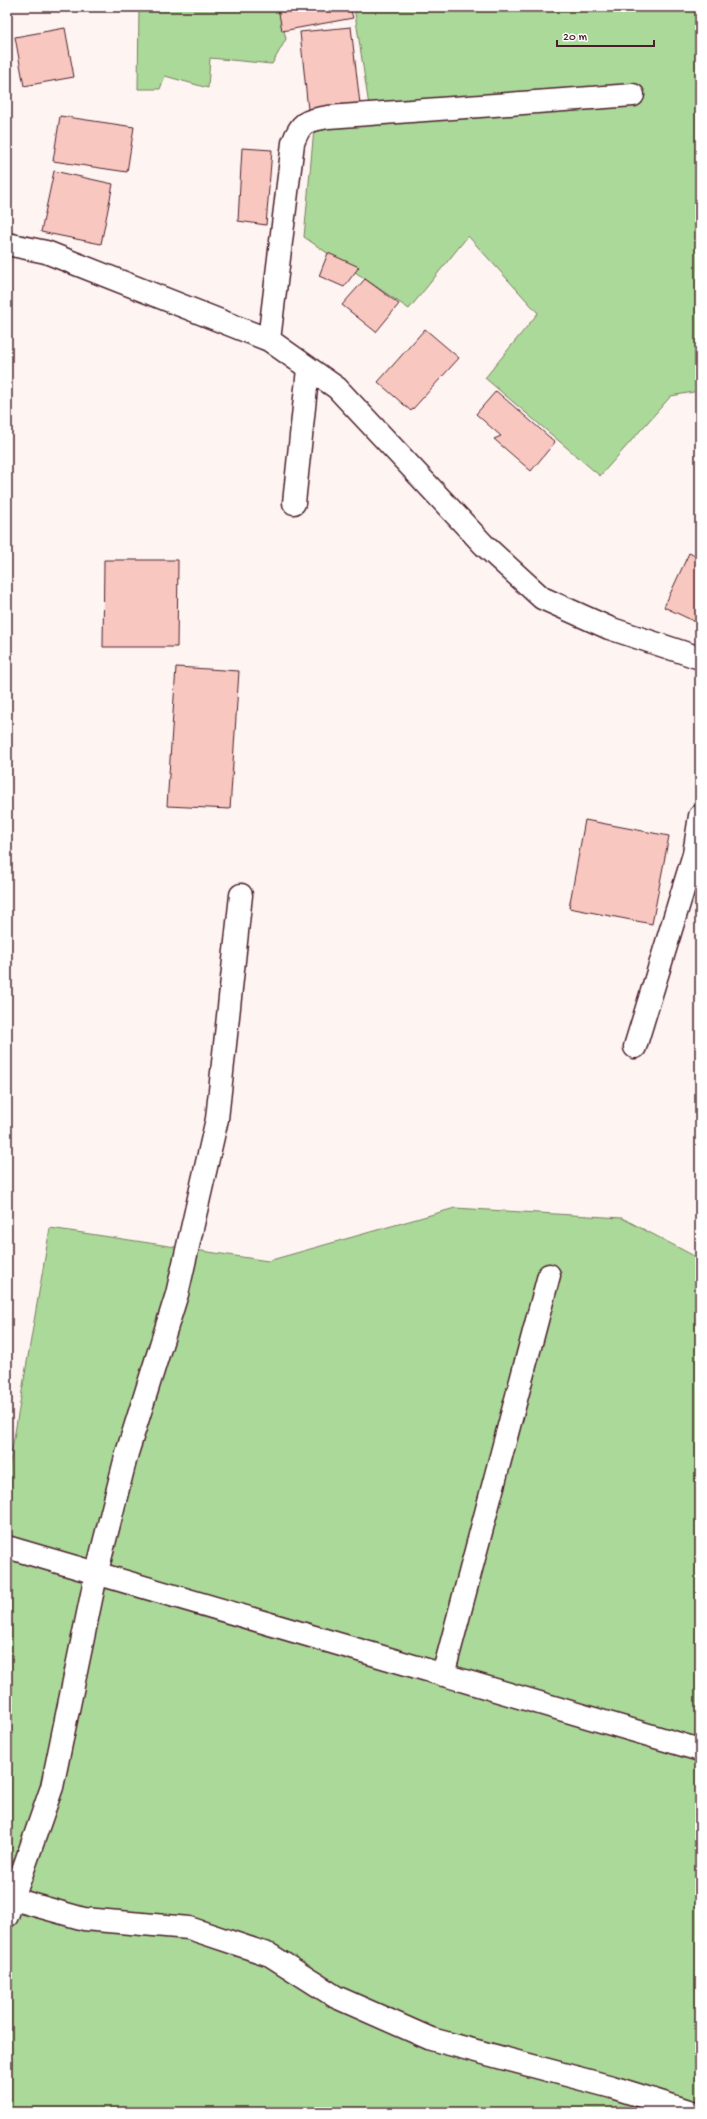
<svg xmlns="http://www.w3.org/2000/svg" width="707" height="2119" font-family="'Gochi Hand',sans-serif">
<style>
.green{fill:#abd999;stroke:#7a7c62}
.building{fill:#f8c8c0;stroke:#4a1f2b}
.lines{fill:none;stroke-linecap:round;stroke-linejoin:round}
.street-casing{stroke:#4a1f2b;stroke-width:25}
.street{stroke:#fff;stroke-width:22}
</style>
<rect width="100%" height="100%" fill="#fef4f2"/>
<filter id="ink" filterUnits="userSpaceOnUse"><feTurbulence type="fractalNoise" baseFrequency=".025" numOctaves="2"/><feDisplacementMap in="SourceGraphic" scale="8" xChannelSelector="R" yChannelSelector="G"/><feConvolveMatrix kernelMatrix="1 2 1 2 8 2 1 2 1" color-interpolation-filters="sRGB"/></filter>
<g filter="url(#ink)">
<path class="green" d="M139,7H279L286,39L272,64L210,58L208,88L165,76L160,89H138Z
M354,7H700V392L699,391L671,396L600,476L485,378L538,313L468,236L409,309L304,237L315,118L369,106Z
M455,1208L622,1218L700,1259V2112H7V1479L50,1228L268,1261Z"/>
<path class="building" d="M278,7H350L353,18L282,31Z
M7,26L10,91H7Z
M351,27L360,104L308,110L300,32Z
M65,28L74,77L24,86L15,37Z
M60,116L134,127L127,172L53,161Z
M242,148L272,150L266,225L238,221Z
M54,171L113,184L101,244L41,232Z
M328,253L359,267L344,287L319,276Z
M365,279L399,304L376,332L342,305Z
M425,329L459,358L411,411L378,382Z
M496,391L555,442L531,471L494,439L501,436L476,414Z
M689,553L700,558V624L664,607Z
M104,560H178L177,647H103Z
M176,667L239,671L230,809L167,806Z
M585,820L669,836L652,924L569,908Z"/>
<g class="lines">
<defs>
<path id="street" d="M7,244L46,252L269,340L337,388L484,545L542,598L609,628L700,658
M269,340L293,143C301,121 306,121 328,117L633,95
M294,503L308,369
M635,1047L694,854L700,816
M7,1547L700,1750
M443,1675L549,1275
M13,1899L84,1919L189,1928L270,1955L336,1997L431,2039L612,2087L692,2112
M7,1916L52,1787L96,1575L127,1453L177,1294L217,1119L241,895"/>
</defs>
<use href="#street" class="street-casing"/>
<use href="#street" class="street"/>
</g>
</g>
<rect width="707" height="2119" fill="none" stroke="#fff" stroke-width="24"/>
<rect x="12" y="12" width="683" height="2095" fill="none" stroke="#4a1f2b" stroke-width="1.5" filter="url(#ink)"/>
<path d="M557 40v6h97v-6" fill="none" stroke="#4a1f2b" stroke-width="2"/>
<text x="563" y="40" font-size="12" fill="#4a1f2b" stroke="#ffffff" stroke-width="3" paint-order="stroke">20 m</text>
</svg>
